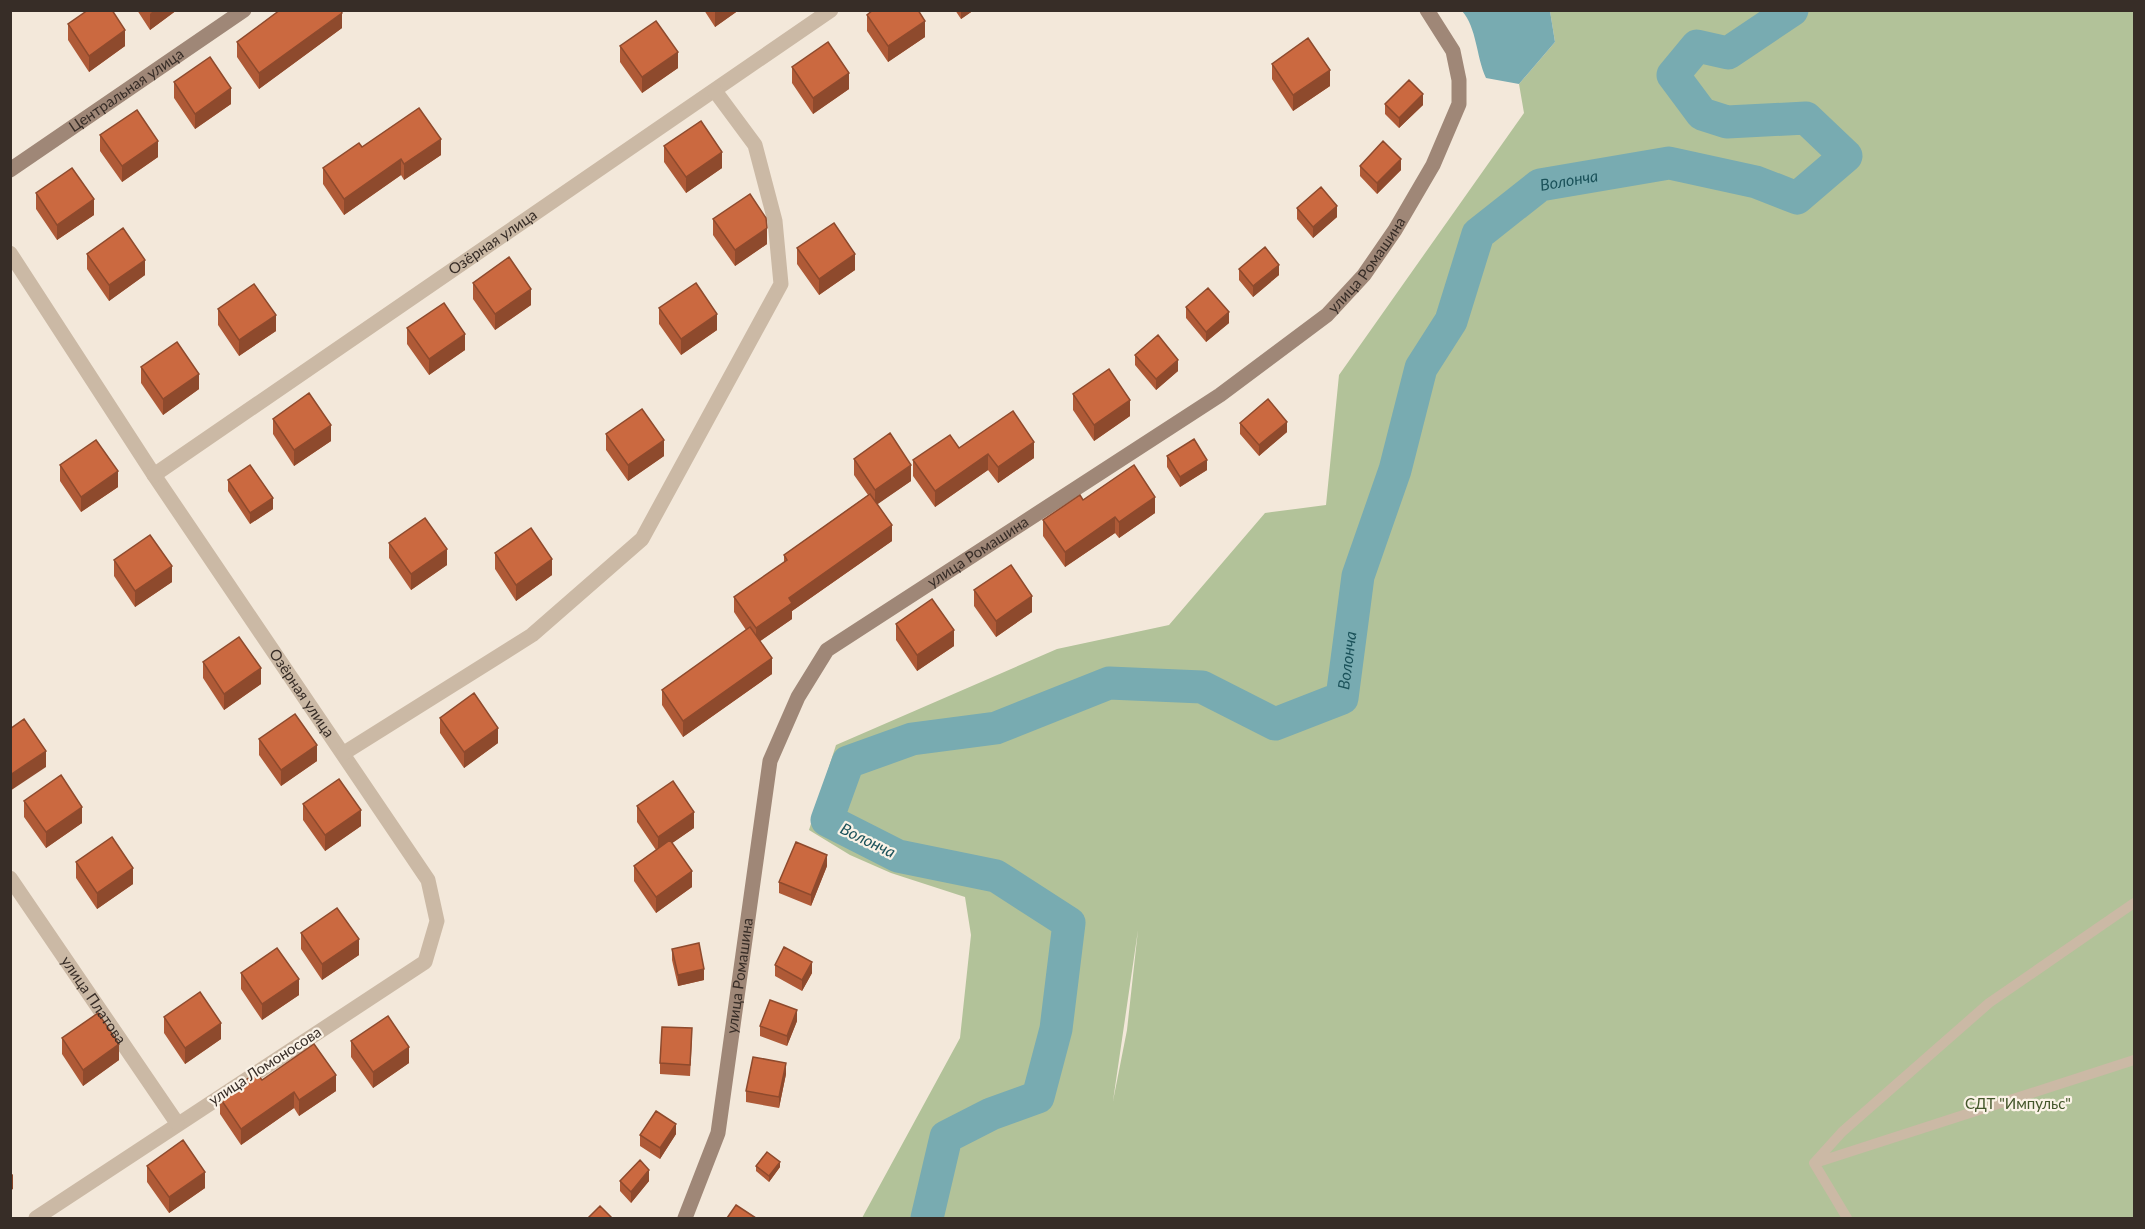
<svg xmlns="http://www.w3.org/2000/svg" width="2145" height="1229" font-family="Lato,sans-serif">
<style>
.green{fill:#b2c299;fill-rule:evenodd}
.water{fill:#78abb1}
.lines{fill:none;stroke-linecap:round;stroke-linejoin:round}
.river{stroke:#78abb1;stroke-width:33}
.lane{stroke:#cbb9a5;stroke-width:10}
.street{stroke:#cbb9a5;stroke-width:15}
.secondary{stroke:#9f8777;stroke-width:15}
.wall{fill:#af5a37}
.shaded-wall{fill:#8e4a2d}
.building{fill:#cb6940;stroke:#8e4a2d;stroke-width:1.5}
.labels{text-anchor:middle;stroke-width:4.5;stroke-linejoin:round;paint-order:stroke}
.street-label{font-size:15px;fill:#372d27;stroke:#faf2e6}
.park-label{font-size:15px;fill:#43562a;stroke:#faf2e6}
.water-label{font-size:16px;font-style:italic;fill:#1b525a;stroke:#faf2e6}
</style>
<rect width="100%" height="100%" fill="#f3e8da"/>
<path class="green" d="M1550,11H2134V1218H862L960,1038L971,935L965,897L891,873L850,855L809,830L836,745L1057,649L1169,625L1265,513L1326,505L1339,375L1524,113L1519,84L1555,42ZM1138,930L1127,1030L1113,1101Z"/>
<path class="water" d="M1462,11H1550L1555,42L1519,84L1486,78C1476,56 1477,28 1462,11Z"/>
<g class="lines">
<path class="river" id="s1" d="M927,1218L946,1137L991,1114L1038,1097L1056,1029L1069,923L996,876L898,856L827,820L848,762L912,739L996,728L1109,683L1202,687L1275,724L1342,698L1358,576L1395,470L1421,368L1451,321L1478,234L1540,185L1669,163L1756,182L1797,198L1846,156L1806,118L1727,122L1702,114L1673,75L1697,46L1728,53L1792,10"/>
<path class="lane" d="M1815,1163L2134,1060
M1847,1218L1814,1163L1842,1132L1989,1003L2134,903"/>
<g class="street">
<path id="s2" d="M10,253L154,475L428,880L437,921L425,962L36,1218"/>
<path id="s3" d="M154,475L831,10"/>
<path d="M344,753L532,635L642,539L781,284L775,221L755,145L715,91"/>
<path id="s4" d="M10,878L177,1123"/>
</g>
<g class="secondary">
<path id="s5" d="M10,170L244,10"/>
<path id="s6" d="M685,1218L718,1133L770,761L798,697L827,650L1220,395L1327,315L1364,275L1395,230L1433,165L1459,104V80L1453,51L1427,10"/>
</g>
</g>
<path class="wall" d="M137,10H177L150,30Z
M704,10H739L715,27Z
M955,10H974L961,19Z
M867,15L925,37L888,62L867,31Z
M68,24L125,46L89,72L68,40Z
M342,28L259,89L237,57V42Z
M620,46L678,68L642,93L620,62Z
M1272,64L1330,86L1293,111L1272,79Z
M792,67L849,89L813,114L792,83Z
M174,82L231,104L195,129L174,98Z
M1385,104L1423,105L1399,128L1385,114Z
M100,135L158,157L122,182L100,151Z
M664,146L722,168L686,193L664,162Z
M362,147L441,155L404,180L401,175L344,215L323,184V168Z
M1360,166L1401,170L1377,194L1360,176Z
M36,193L94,215L57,240L36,209Z
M1297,208L1337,217L1313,238L1297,219Z
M713,219L767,244L735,266L713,235Z
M797,248L855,270L819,295L797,264Z
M87,254L145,275L109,301L87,269Z
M1239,269L1279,275L1253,297L1239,280Z
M473,283L531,305L495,330L473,299Z
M1186,307L1229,323L1206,342L1186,318Z
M659,308L717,330L681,355L659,324Z
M218,309L276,331L239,356L218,325Z
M407,328L465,350L429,375L407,344Z
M1135,355L1178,371L1156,390L1135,365Z
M141,367L199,389L163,415L141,383Z
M1073,394L1130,416L1094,441L1073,410Z
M273,419L331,441L294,466L273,434Z
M1240,423L1287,432L1259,456L1240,434Z
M606,434L664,456L628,481L606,450Z
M959,448L1034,458L998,483L988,470L935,507L913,476V460Z
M1167,456L1207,470L1180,487L1167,467Z
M854,459L911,481L877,504L892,541L792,611V619L760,641L772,674L683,737L662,705V690L746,630L734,612V597L784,562V555L868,495L854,475Z
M60,465L118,487L81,512L60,481Z
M228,480L273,509L250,524L228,491Z
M1083,500L1155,513L1119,538L1115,533L1065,567L1043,536V520Z
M389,543L447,565L411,590L389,558Z
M495,553L552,575L516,601L495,569Z
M114,560L172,582L135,607L114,576Z
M974,590L1032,612L996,637L974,606Z
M896,624L954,646L917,671L896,640Z
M203,662L261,684L224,710L203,678Z
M440,718L498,743L464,768L440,733Z
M259,739L317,761L281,786L259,755Z
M24,801L82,823L46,848L24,817Z
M303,804L361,826L325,851L303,820Z
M637,806L694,828L672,843L692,887L656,913L634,881V866L656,850L637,822Z
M76,862L133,884L97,909L76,878Z
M827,866L811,906L779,893V882Z
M301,933L359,955L322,980L301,949Z
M672,949L704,980L678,986L672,960Z
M775,965L812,973L802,991L775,976Z
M241,973L299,995L262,1020L241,989Z
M164,1017L221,1039L185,1064L164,1033Z
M797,1021L787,1046L760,1036V1026Z
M62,1038L119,1060L83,1086L62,1054Z
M692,1039L690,1076L660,1074V1063Z
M351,1041L409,1063L373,1088L351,1057Z
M786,1074L779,1108L746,1102V1091Z
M262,1080L336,1091L299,1116L294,1108L241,1145L220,1114V1098Z
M676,1134L660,1159L640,1146V1135Z
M147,1166L205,1188L169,1213L147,1182Z
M756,1166L780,1167L769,1182L756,1171Z
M620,1181H649L631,1203L620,1191Z"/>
<path class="shaded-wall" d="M154,10H177L150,30V14Z
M716,10H739L715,27V11Z
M961,10H974L961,19Z
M342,13V28L259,89V73Z
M925,21V37L888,62V46Z
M125,30V46L89,72V56Z
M678,52V68L642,93V77Z
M1330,70V86L1293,111V95Z
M849,73V89L813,114V98Z
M231,88V104L195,129V114Z
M1423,94V105L1399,128V118Z
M11,95V111H10V96Z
M441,139V155L404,180V164Z
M158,141V157L122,182V166Z
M722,152V168L686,193V177Z
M401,159V175L344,215V199Z
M1401,159V170L1377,194V183Z
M94,199V215L57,240V225Z
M1337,206V217L1313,238V227Z
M767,228V244L735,266V250Z
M855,254V270L819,295V279Z
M145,260V275L109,301V285Z
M1279,265V275L1253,297V286Z
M531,289V305L495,330V314Z
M1229,312V323L1206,342V332Z
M717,314V330L681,355V339Z
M276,315V331L239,356V340Z
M465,334V350L429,375V359Z
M1178,360V371L1156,390V379Z
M199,374V389L163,415V399Z
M1130,400V416L1094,441V425Z
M1287,422V432L1259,456V445Z
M331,425V441L294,466V450Z
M664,440V456L628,481V465Z
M1034,442V458L998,483V467Z
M988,454V470L935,507V491Z
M1207,460V470L1180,487V477Z
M911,465V481L875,506V490Z
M118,471V487L81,512V497Z
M1155,497V513L1119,538V522Z
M273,498V509L250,524V513Z
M1115,517V533L1065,567V552Z
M892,525V541L792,611V619L756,644V628L789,598Z
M447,549V565L411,590V574Z
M552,559V575L516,601V585Z
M172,566V582L135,607V591Z
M1032,596V612L996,637V621Z
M954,630V646L917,671V655Z
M772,658V674L683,737V721Z
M261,668V684L224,710V694Z
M498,728V743L464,768V752Z
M317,745V761L281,786V770Z
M46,751V767L10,791V775Z
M82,807V823L46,848V832Z
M361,810V826L325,851V835Z
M694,812V828L658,853V837Z
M827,855V866L811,906V895Z
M133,868V884L97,909V893Z
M692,871V887L656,913V897Z
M359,939V955L322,980V964Z
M812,962V973L802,991V980Z
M704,969V980L678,986V975Z
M299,979V995L262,1020V1004Z
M797,1010V1021L787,1046V1036Z
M221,1023V1039L185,1064V1048Z
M119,1044V1060L83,1086V1070Z
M409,1047V1063L373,1088V1072Z
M786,1063V1074L779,1108V1097Z
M336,1075V1091L299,1116V1100Z
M294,1092V1108L241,1145V1129Z
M676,1124V1134L660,1159V1148Z
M780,1162V1167L769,1182V1176Z
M649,1170V1181L631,1203V1192Z
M205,1172V1188L169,1213V1197Z
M13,1174V1189L10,1191V1176Z"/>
<path class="building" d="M88,10H112L125,30L89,56L68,24Z
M280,10H341L342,13L259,73L237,42Z
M873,10H918L925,21L888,46L867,15Z
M656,21L678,52L642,77L620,46Z
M1308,38L1330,70L1293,95L1272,64Z
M828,42L849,73L813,98L792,67Z
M210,57L231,88L195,114L174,82Z
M1409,80L1423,94L1399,118L1385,104Z
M419,108L441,139L404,164L401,159L344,199L323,168L359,143L362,147Z
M137,110L158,141L122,166L100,135Z
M701,121L722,152L686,177L664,146Z
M1383,141L1401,159L1377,183L1360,166Z
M72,168L94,199L57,225L36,193Z
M1321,187L1337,206L1313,227L1297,208Z
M750,194L766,218L767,228L735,250L713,219Z
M834,223L855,254L819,279L797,248Z
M123,228L145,260L109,285L87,254Z
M1265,247L1279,265L1253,286L1239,269Z
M509,257L531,289L495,314L473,283Z
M696,283L717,314L681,339L659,308Z
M254,284L276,315L239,340L218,309Z
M1208,288L1229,312L1206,332L1186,307Z
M444,303L465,334L429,359L407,328Z
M1158,335L1178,360L1156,379L1135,355Z
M177,342L199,374L163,399L141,367Z
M1109,369L1130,400L1094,425L1073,394Z
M309,393L331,425L294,450L273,419Z
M1268,399L1287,422L1259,445L1240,423Z
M642,409L664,440L628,465L606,434Z
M1013,411L1034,442L998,467L988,454L935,491L913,460L950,435L959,448Z
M890,433L911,465L875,490L854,459Z
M1194,439L1207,460L1180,477L1167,456Z
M96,440L118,471L81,497L60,465Z
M250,465L273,498L250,513L228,480Z
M1134,465L1155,497L1119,522L1115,517L1065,552L1043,520L1080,495L1083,500Z
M870,494L892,525L789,598L792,603L756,628L734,597L787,560L784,555Z
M425,518L447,549L411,574L389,543Z
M531,528L552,559L516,585L495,553Z
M150,535L172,566L135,591L114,560Z
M1011,565L1032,596L996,621L974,590Z
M932,599L954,630L917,655L896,624Z
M750,627L772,658L683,721L662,690Z
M239,637L261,668L224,694L203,662Z
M474,693L498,728L464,752L440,718Z
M295,714L317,745L281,770L259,739Z
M24,719L46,751L10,775V729Z
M61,775L82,807L46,832L24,801Z
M339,779L361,810L325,835L303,804Z
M673,781L694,812L658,837L637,806Z
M112,837L133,868L97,893L76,862Z
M670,840L692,871L656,897L634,866Z
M796,842L827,855L811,895L779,882Z
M337,908L359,939L322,964L301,933Z
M699,943L704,969L678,975L672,949Z
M784,947L812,962L802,980L775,965Z
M277,948L299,979L262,1004L241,973Z
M200,992L221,1023L185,1048L164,1017Z
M770,1000L797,1010L787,1036L760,1026Z
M98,1013L119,1044L83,1070L62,1038Z
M388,1016L409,1047L373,1072L351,1041Z
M662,1027L692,1028L690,1065L660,1063Z
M314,1044L336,1075L299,1100L294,1092L241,1129L220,1098L256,1073L262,1080Z
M753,1057L786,1063L779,1097L746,1091Z
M656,1111L676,1124L660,1148L640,1135Z
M183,1140L205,1172L169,1197L147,1166Z
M767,1152L780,1162L769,1176L756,1166Z
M640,1160L649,1170L631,1192L620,1181Z
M736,1205L756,1218H727Z
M600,1206L612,1218H588Z"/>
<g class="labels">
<g class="street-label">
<text dy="5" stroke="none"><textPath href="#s5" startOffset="141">Центральная улица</textPath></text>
<text dy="5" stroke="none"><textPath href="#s3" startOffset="411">Озёрная улица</textPath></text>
<text dy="5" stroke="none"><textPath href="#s6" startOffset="1258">улица Ромашина</textPath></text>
<text dy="5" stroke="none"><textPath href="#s6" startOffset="772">улица Ромашина</textPath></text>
<text dy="5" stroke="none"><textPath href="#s2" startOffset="528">Озёрная улица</textPath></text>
<text dy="5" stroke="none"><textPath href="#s6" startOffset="250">улица Ромашина</textPath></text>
<text dy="5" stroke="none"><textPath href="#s4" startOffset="148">улица Платова</textPath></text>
<text transform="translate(265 1066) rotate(-33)" y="5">улица Ломоносова</text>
</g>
<g class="park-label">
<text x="2018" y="1109">СДТ "Импульс"</text>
</g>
<g class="water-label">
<text dy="6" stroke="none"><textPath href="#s1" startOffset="1806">Волонча</textPath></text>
<text dy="6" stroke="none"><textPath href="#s1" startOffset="1248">Волонча</textPath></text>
<text transform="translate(868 840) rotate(26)" y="6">Волонча</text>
</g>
</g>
<rect width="2145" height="1229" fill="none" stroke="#372d27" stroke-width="24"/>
</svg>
